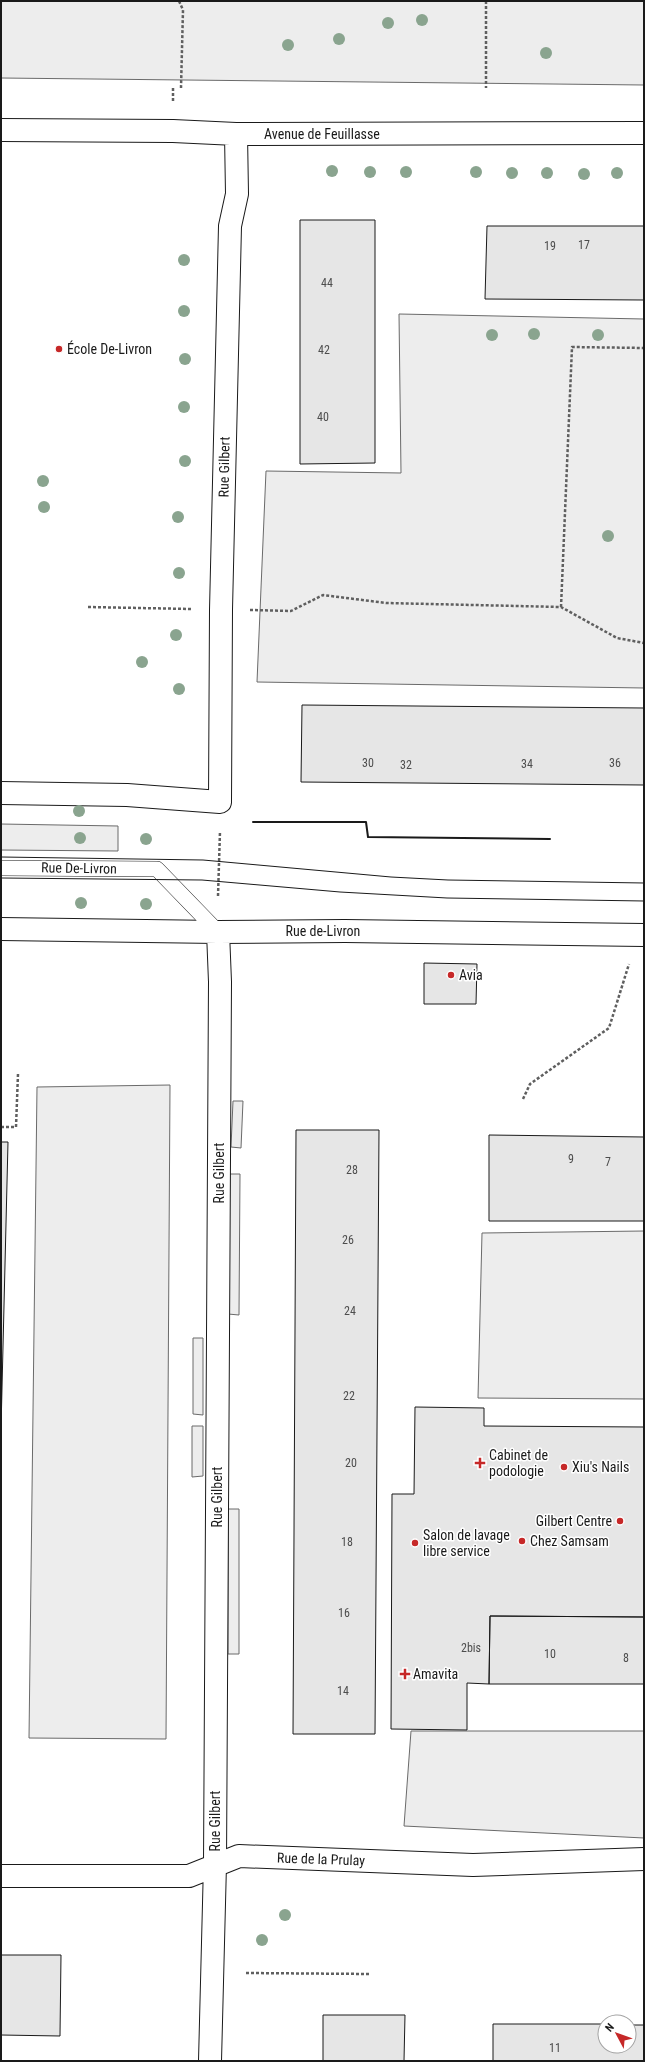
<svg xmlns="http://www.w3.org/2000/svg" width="645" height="2062" font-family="'Roboto Condensed',sans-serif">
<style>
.built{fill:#ededed;stroke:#6a6a6a}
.building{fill:#e6e6e6;stroke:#1a1a1a}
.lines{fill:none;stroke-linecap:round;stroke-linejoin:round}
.lane-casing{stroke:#1a1a1a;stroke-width:16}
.street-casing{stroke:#1a1a1a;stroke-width:24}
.path{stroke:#5f5f5f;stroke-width:2.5;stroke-dasharray:3 2;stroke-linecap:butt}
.lane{stroke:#fff;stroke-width:15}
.street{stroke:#fff;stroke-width:22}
.tram{stroke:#1a1a1a;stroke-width:1}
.wall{stroke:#1a1a1a;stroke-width:2}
.tree{fill:#8aa48f}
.poi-dot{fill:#c62828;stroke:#fff;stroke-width:1.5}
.labels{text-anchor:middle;stroke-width:3;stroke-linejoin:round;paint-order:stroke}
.number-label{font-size:12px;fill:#4d4d4d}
.street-label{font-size:14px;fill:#1a1a1a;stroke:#fff}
.poi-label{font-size:14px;fill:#1a1a1a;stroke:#fff;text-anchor:start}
</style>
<rect width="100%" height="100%" fill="#fff"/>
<path class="built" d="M1,1H644V85L1,78Z
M399,314L644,319V688L257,682L266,471L401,473Z
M1,824L118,826V851L1,850Z
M170,1085L166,1739L29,1738L37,1087Z
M233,1101H243L241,1148L231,1147Z
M229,1174H240L239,1315L228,1314Z
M644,1231V1399L478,1398L482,1233Z
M193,1338H203V1415L193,1414Z
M192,1426H203V1476L192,1477Z
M228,1509H239V1654H228Z
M411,1731H644V1838L404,1826Z"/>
<path class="building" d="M300,220H375V463L300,464Z
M487,226H644V300L485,299Z
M302,705L644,708V785L301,782Z
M424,963L477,964L476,1004H424Z
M296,1130H379L375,1734H293Z
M489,1135L644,1137V1221H489Z
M1,1142H8L1,1429Z
M415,1407L484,1408V1426L644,1427V1617L490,1616L489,1684L467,1683V1730L391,1729L392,1494H414Z
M490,1616L644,1617V1684H489Z
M1,1955H61L60,2036L1,2035Z
M323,2015H405L404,2061H323Z
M493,2024H605V2046H629V2025H644V2061H493Z"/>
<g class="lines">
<defs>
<path id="lane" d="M1,868L157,869L218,932"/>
<path id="street" d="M1,130L173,131L236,134L644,133
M1,793L127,795L220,802L221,610L230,226L237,194L236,134
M1,929L218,932L345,931L644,935
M1,1876H189L239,1856L473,1865L644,1859
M210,2061L215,1864L220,982L218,932"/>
</defs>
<use href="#lane" class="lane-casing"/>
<use href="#street" class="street-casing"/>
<path class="path" d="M179,1L183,10L181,88
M486,1V88
M173,101V88
M88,607L191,609
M561,607L572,347L644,348
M250,610L291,611L323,595L386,603L561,607L617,638L644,643
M218,896L220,831
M523,1099L530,1084L609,1028L629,964
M1,1127H16L18,1074
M246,1973L370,1974"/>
<use href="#lane" class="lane"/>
<use href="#street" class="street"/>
<path class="tram" d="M1,857L203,860L391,877L448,880L644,883
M1,878L202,880L340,892L447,898L644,901"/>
<path class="wall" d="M253,822H366L368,837L550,839"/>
</g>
<g class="tree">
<circle cx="422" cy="20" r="6"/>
<circle cx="388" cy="23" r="6"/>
<circle cx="339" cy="39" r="6"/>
<circle cx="288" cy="45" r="6"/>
<circle cx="546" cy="53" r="6"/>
<circle cx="332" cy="171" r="6"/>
<circle cx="370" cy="172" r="6"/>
<circle cx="406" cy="172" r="6"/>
<circle cx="476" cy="172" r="6"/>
<circle cx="512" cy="173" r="6"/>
<circle cx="547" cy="173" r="6"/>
<circle cx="617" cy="173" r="6"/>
<circle cx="584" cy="174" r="6"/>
<circle cx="184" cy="260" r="6"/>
<circle cx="184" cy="311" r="6"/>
<circle cx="534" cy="334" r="6"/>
<circle cx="492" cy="335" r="6"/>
<circle cx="598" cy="335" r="6"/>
<circle cx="185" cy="359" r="6"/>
<circle cx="184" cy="407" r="6"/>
<circle cx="185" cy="461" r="6"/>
<circle cx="43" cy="481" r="6"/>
<circle cx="44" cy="507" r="6"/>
<circle cx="178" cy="517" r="6"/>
<circle cx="608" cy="536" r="6"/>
<circle cx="179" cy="573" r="6"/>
<circle cx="176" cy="635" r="6"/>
<circle cx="142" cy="662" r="6"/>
<circle cx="179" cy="689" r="6"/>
<circle cx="79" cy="811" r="6"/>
<circle cx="80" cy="838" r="6"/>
<circle cx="146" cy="839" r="6"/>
<circle cx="81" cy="903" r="6"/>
<circle cx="146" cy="904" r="6"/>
<circle cx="285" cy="1915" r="6"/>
<circle cx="262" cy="1940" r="6"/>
</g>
<g class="poi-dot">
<circle cx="59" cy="349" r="4"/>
<circle cx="451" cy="975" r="4"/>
<path d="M478 1457h4v4h4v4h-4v4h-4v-4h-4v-4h4z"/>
<circle cx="564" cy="1467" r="4"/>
<circle cx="620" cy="1521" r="4"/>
<circle cx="522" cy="1541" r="4"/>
<circle cx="415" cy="1543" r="4"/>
<path d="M403 1668h4v4h4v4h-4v4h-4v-4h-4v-4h4z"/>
</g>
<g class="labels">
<g class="number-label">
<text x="584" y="249">17</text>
<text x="550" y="250">19</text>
<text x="327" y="287">44</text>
<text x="324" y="354">42</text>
<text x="323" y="421">40</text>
<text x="368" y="767">30</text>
<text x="615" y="767">36</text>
<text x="527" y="768">34</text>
<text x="406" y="769">32</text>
<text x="571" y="1163">9</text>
<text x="608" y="1166">7</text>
<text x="352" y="1174">28</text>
<text x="348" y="1244">26</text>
<text x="350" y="1315">24</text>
<text x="349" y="1400">22</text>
<text x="351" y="1467">20</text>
<text x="347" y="1546">18</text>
<text x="344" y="1617">16</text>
<text x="471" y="1652">2bis</text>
<text x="550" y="1658">10</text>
<text x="626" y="1662">8</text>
<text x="343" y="1695">14</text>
<text x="555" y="2052">11</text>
</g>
<g class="street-label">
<text x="322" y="139">Avenue de Feuillasse</text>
<text transform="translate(224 467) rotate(-89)" y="5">Rue Gilbert</text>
<text transform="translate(79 868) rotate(1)" y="5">Rue De-Livron</text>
<text x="323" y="936">Rue de-Livron</text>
<text transform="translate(219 1173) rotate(-90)" y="5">Rue Gilbert</text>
<text transform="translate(217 1497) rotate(-90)" y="5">Rue Gilbert</text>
<text transform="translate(215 1821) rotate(-90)" y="5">Rue Gilbert</text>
<text transform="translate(321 1859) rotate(2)" y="5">Rue de la Prulay</text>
</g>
<g class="poi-label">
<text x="67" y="354">École De-Livron</text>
<text x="459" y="980">Avia</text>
<text x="489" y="1460">Cabinet de<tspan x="489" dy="16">podologie</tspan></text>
<text x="572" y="1472">Xiu's Nails</text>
<text x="612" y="1526" text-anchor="end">Gilbert Centre</text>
<text x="423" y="1540">Salon de lavage<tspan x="423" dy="16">libre service</tspan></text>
<text x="530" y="1546">Chez Samsam</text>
<text x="413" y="1679">Amavita</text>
</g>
</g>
<rect width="645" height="2062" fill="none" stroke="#1a1a1a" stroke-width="4"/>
<g transform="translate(617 2034) rotate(311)"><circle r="19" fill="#ffffff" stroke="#a3a3a3"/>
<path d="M0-3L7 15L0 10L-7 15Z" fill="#c62828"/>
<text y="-6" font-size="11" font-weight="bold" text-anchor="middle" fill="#1a1a1a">N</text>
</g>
</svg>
